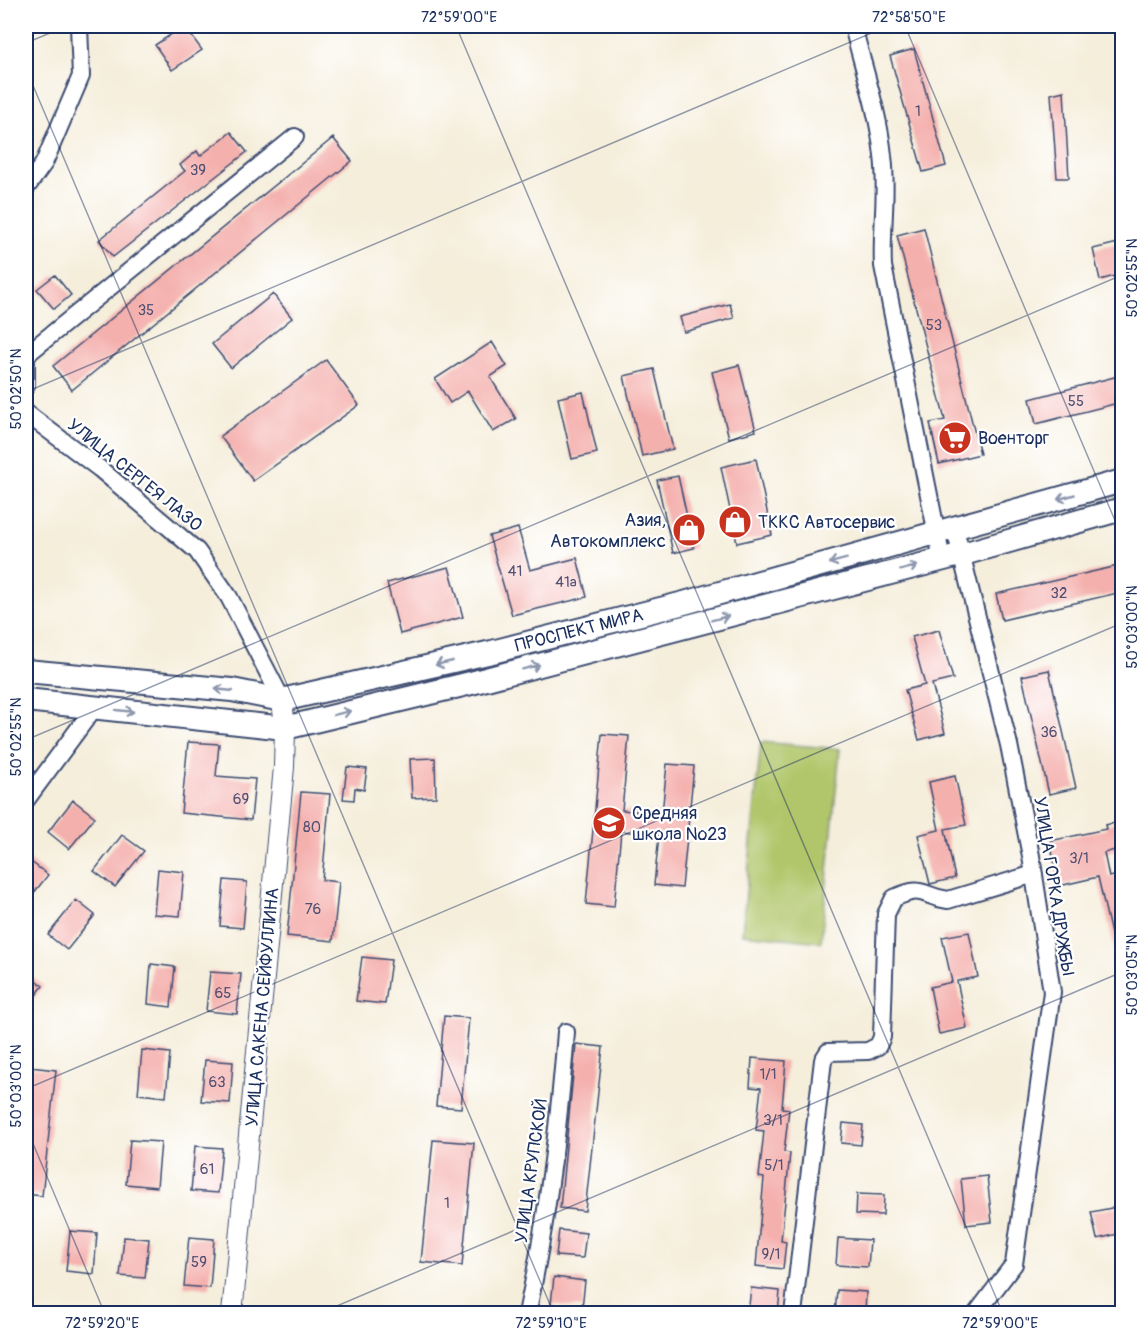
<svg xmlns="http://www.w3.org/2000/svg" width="1148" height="1339" font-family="Pangolin,sans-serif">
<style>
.green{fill:#b1c66b;stroke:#667a64;stroke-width:1.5}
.building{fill:#f4b0ad}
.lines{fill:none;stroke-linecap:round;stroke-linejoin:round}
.minor-casing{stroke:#3c4c71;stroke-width:20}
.tertiary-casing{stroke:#3c4c71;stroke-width:22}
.secondary-casing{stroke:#3c4c71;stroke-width:26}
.minor{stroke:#fff;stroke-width:16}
.tertiary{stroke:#fff;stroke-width:20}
.secondary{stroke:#fff;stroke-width:22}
.oneway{stroke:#8d97ae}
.ticks{fill:none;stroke:#1b2f5e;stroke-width:1.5;stroke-opacity:0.45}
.labels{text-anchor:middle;stroke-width:4.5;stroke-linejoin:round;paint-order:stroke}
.number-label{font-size:15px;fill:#514f72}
.poi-label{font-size:18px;fill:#1b2f5e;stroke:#fff;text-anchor:start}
.street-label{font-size:18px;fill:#1b2f5e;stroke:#fff}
.neatline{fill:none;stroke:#1b2f5e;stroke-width:2}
.ticks-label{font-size:15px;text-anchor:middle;fill:#1b2f5e}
</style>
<rect width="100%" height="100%" fill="#fff"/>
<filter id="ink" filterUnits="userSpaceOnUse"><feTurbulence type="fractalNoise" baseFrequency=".0167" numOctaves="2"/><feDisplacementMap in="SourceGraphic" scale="12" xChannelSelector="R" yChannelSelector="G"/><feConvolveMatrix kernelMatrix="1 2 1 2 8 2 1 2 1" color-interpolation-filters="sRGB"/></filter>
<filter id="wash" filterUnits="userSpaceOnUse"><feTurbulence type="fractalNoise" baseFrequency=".008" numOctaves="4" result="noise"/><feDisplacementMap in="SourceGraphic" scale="24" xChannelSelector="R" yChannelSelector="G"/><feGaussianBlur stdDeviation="1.35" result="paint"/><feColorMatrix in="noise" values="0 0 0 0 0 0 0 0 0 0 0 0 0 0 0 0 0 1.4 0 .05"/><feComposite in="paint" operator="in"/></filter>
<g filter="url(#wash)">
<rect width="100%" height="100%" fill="#f5eedb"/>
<path class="green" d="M761,742L840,749L821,942L742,934Z"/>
<g id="blocks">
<path class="building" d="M184,26L202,50L172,70L155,45Z
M914,49L946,166L923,172L890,56Z
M1064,91L1069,178H1057L1051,94Z
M231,132L247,152L113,257L99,240L185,171L180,165L197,151L200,156Z
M333,138L352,161L72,390L53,366Z
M924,228L980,454L939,464L930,423L945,420L897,235Z
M1122,242V274L1100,280L1093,249Z
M55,275L71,295L54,309L37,289Z
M273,294L292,318L231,368L212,344Z
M730,304L734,318L684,332L680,317Z
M492,342L507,366L490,377L516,419L493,432L468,391L450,403L435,379Z
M326,360L359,405L253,481L220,436Z
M739,365L756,431L729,438L712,372Z
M654,369L673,449L642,456L624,376Z
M1122,375V402L1036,424L1030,399Z
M583,392L597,453L572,459L558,398Z
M756,459L772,535L737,543L721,467Z
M678,476L694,548L673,553L657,480Z
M518,528L530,570L577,558L587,597L512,615L489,536Z
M1122,565V592L1002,620L996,594Z
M449,567L463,617L400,634L387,583Z
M939,630L953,679L932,684L945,733L919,740L905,690L925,685L912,637Z
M1049,670L1076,788L1049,794L1022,676Z
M602,734L629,736L622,810L662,814L667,764L694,766L682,888L654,885L659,835L621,831L614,907L586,904Z
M188,742L219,744L216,776L255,779L251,820L181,813Z
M435,758L436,797L412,798L410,759Z
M347,767L367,769L364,790L355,788L354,800L343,799Z
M955,776L966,825L945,829L955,878L930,884L918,835L939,830L929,782Z
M301,792L330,794L322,880L339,882L333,941L287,936Z
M73,800L95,817L69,849L48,832Z
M1122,821V848L1104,853L1109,877L1122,874V964L1118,965L1098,877L1059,886L1050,841L1106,829L1105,825Z
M122,835L144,851L115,887L94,871Z
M26,858L48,875L26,903Z
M158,869L184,872L180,916L154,914Z
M224,880L247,882L243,928L220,926Z
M76,900L95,915L67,950L48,935Z
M969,932L978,977L957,981L967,1028L939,1034L930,987L952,982L942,937Z
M362,957L391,960L385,1004L356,1001Z
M151,964L175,967L171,1007L148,1004Z
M26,972L43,986L26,1008Z
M210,972L241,974L237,1014L206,1011Z
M444,1016L469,1018L461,1108L436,1106Z
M576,1044L603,1047L585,1211L560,1208Z
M142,1050L170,1053L166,1097L138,1094Z
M752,1058L786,1061L782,1108L789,1109L784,1152L790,1153L781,1241L786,1242L783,1269L756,1266L764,1178L759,1177L764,1131L756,1130L761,1088L750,1087Z
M205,1060L233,1062L230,1103L201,1101Z
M30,1067L56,1070L42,1196L26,1194V1108Z
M843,1123L863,1125L861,1145L841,1143Z
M130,1140L161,1142L157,1187L126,1184Z
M433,1140L474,1143L462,1266L421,1262Z
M195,1146L222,1148L218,1193L191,1191Z
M987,1176L992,1222L966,1225L961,1179Z
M857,1194L884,1195L883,1215L856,1214Z
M1122,1206V1233L1097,1239L1091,1212Z
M559,1230L586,1233L583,1258L556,1256Z
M70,1231L97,1233L94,1274L66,1271Z
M124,1237L149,1239L145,1278L120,1276Z
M189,1237L214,1239L210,1288L184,1286Z
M838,1238L870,1240L868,1267L836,1265Z
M554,1277L585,1281L582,1308L551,1304Z
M751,1288L780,1291L778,1314H748Z
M837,1290L866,1292L865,1314H835Z"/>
</g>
</g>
<g filter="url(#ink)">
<use href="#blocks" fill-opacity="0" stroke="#3c4c71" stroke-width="1.5"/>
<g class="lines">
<defs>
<path id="minor" d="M853,26C863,67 879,114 883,156C888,194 881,228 883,266L942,560
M26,188L44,163L81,76L79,26
M26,386V355L295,137
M26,413L100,469L197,551L229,597L282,700
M955,529L1009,745L1031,856L1052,992L1014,1264L976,1314
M26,800L94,708
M527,1314C547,1220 559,1127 566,1032
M793,1314L823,1060L828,1052L868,1051L878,1046L882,1037L886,914L894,898C925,884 920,896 948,900L1034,874"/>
<path id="tertiary" d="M232,1314L284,767L285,728L282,700"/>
<path id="secondary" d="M26,671L232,690L282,700L492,652L684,603L1122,481
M26,700L285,728L471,683L963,554L1122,509"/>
</defs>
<use href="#minor" class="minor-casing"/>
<use href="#tertiary" class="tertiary-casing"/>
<use href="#secondary" class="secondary-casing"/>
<use href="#minor" class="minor"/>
<use href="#tertiary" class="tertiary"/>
<use href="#secondary" class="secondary"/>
</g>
<defs><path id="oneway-shaft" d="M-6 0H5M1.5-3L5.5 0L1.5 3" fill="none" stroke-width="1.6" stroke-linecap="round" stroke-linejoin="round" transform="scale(1.5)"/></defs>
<g class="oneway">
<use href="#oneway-shaft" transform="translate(1066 497) rotate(164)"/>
<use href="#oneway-shaft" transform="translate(838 561) rotate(165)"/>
<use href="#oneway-shaft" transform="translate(909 568) rotate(-15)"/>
<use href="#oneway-shaft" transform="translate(720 618) rotate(-15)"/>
<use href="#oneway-shaft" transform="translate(444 663) rotate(167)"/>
<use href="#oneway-shaft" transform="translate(531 667) rotate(-15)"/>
<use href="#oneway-shaft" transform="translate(224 690) rotate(-174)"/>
<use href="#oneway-shaft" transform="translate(125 711) rotate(6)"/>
<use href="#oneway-shaft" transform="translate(342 713) rotate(-14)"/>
</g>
</g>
<path class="ticks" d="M456,26L1003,1314M905,26L1122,537M26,43L67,26M26,69L554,1314M26,392L888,26M26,740L1122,275M26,1089L1122,623M26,1127L105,1314M318,1314L1122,972"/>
<defs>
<symbol id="supermarket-disc" viewBox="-11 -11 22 22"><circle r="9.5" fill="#c8321e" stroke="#fff"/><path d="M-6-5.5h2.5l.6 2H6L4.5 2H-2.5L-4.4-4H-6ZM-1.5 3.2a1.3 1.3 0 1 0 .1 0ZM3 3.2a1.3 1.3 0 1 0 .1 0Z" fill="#fff"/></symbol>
<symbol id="shop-disc" viewBox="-11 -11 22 22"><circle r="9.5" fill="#c8321e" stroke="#fff"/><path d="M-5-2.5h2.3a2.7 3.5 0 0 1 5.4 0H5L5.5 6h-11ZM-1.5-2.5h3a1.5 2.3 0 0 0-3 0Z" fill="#fff"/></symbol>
<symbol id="school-disc" viewBox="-11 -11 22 22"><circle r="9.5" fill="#c8321e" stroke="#fff"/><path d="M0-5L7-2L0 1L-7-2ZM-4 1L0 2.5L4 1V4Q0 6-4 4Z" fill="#fff"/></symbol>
</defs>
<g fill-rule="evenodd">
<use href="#supermarket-disc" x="936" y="419" width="38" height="38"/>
<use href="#shop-disc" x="716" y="503" width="38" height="38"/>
<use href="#shop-disc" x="670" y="511" width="38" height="38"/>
<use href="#school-disc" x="590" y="804" width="38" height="38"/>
</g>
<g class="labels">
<g class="number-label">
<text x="918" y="116">1</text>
<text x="198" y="175">39</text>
<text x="146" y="315">35</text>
<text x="934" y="330">53</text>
<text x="1076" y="406">55</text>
<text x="515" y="576">41</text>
<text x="566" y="587">41а</text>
<text x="1059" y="598">32</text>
<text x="1049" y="737">36</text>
<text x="241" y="804">69</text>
<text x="312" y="832">80</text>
<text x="1079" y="863">3/1</text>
<text x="313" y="914">76</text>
<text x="223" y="998">65</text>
<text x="768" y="1079">1/1</text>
<text x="217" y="1087">63</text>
<text x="773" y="1125">3/1</text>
<text x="774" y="1170">5/1</text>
<text x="207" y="1174">61</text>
<text x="447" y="1208">1</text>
<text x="771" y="1259">9/1</text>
<text x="199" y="1267">59</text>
</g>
<g class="poi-label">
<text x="978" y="444">Военторг</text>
<text x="666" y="526" text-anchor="end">Азия,<tspan x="666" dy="21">Автокомплекс</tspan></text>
<text x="758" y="528">ТККС Автосервис</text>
<text x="632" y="819">Средняя<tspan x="632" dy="21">школа №23</tspan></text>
</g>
<g class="street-label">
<text transform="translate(135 475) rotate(39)" y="6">УЛИЦА СЕРГЕЯ ЛАЗО</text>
<text transform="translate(579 630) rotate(-14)" y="6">ПРОСПЕКТ МИРА</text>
<text transform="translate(1054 886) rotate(81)" y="6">УЛИЦА ГОРКА ДРУЖБЫ</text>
<text transform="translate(262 1007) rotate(-85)" y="6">УЛИЦА САКЕНА СЕЙФУЛЛИНА</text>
<text transform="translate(531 1171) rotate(-82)" y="6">УЛИЦА КРУПСКОЙ</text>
</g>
</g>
<rect width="1148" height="1339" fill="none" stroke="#fff" stroke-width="66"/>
<rect x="33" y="33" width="1082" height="1273" class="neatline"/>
<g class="ticks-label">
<text x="459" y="22">72°59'00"E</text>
<text x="909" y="22">72°58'50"E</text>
<text transform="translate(1132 278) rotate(-90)" y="5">50°02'55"N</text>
<text transform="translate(16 389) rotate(-90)" y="5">50°02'50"N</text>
<text transform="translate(1132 627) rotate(-90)" y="5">50°03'00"N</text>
<text transform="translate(16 737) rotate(-90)" y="5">50°02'55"N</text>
<text transform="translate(1132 975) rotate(-90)" y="5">50°03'05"N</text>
<text transform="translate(16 1086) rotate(-90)" y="5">50°03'00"N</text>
<text x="102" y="1328">72°59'20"E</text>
<text x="551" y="1328">72°59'10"E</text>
<text x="1000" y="1328">72°59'00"E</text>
</g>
</svg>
